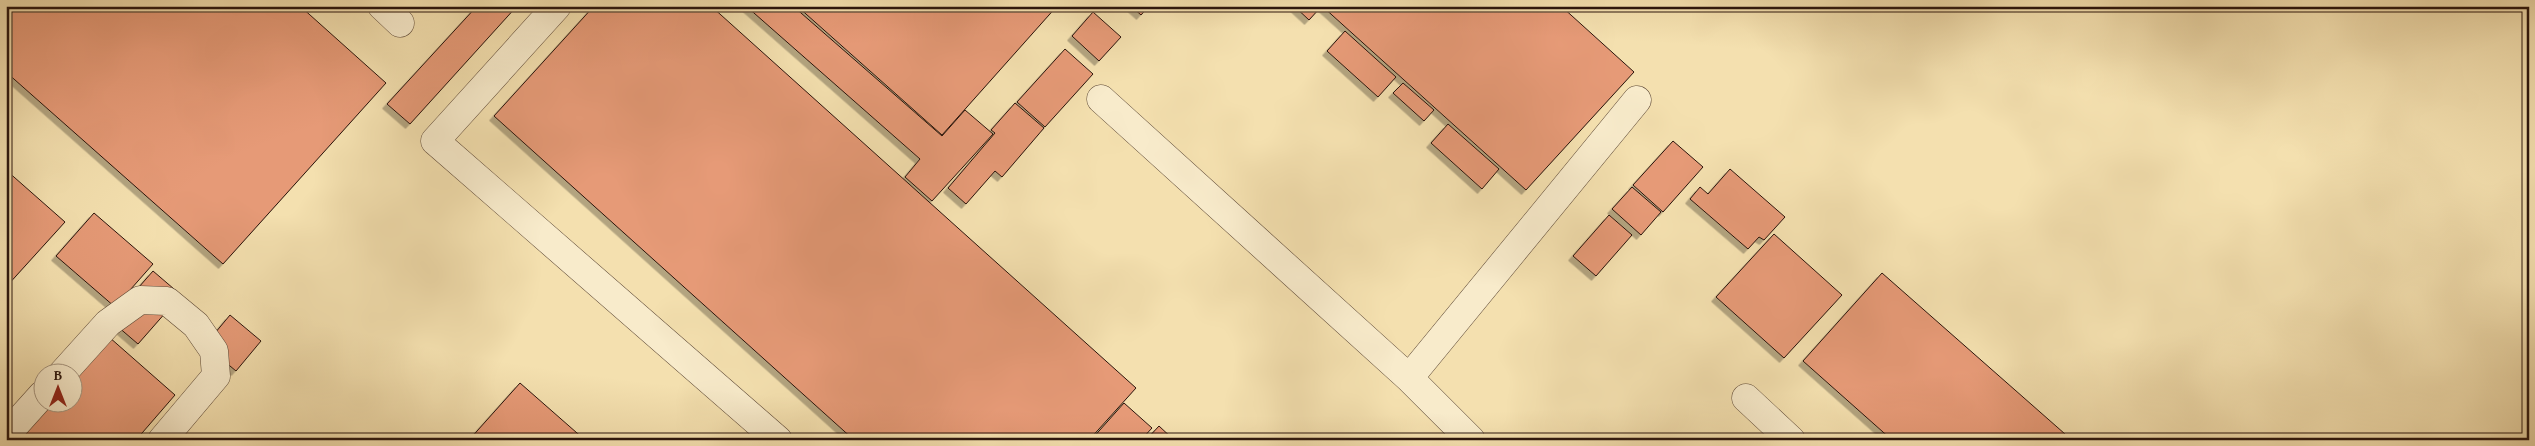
<svg xmlns="http://www.w3.org/2000/svg" width="2535" height="446" font-family="'Gentium Book Plus',serif">
<style>
.building{fill:#e69a77;stroke:#2b150d;filter:url(#shadow)}
.lines{fill:none;stroke-linecap:round;stroke-linejoin:round}
.minor-casing{stroke:#5d4836;stroke-width:29}
.minor{stroke:#f8ebcb;stroke-width:28}
</style>
<defs>
<filter id="shadow"><feDropShadow dx="-4.5" dy="4.5" stdDeviation="0" flood-color="#0004"/></filter>
</defs>
<rect width="100%" height="100%" fill="#f4e0af"/>
<filter id="stains"><feTurbulence type="fractalNoise" baseFrequency=".004" numOctaves="4"/><feColorMatrix values="0 0 0 0 .2 0 0 0 0 .09 0 0 0 0 .02 0 0 0 .5 -.17"/></filter>
<radialGradient id="worn" r=".72"><stop offset=".6" stop-color="#630" stop-opacity="0"/><stop offset="1" stop-color="#630" stop-opacity=".3"/></radialGradient>
<path class="building" d="M6,6H300L386,83L223,264L6,72Z
M477,6H517L410,124L387,104Z
M594,6H711L1136,388L1089,440H854L494,116Z
M746,6H793L942,136L965,110L993,134L932,201L905,177L920,159Z
M797,6H1057L942,135Z
M1131,6H1149L1141,15Z
M1294,6H1319L1320,8L1309,20Z
M1322,6H1561L1634,72L1526,190Z
M1093,12L1121,37L1099,61L1072,36Z
M1345,31L1396,77L1378,97L1327,51Z
M1065,49L1093,74L1045,127L1017,102Z
M1403,83L1434,110L1424,121L1393,93Z
M1015,103L1044,128L1002,177L995,171L966,204L948,188L995,133L991,130Z
M1448,124L1499,169L1482,189L1431,143Z
M1673,141L1703,167L1663,212L1633,185Z
M1730,169L1785,217L1764,240L1759,237L1748,249L1690,199L1700,187L1708,194Z
M6,170L65,222L6,287Z
M1632,187L1661,212L1641,235L1612,209Z
M94,213L153,264L115,307L56,256Z
M1609,215L1632,235L1596,276L1573,256Z
M1774,234L1842,295L1784,358L1716,297Z
M153,271L181,295L138,344L110,320Z
M1882,273L2065,434L2061,440H1892L1803,361Z
M230,315L261,341L236,371L205,345Z
M109,337L175,395L136,440H20L52,404H72V379Z
M520,383L585,440H469Z
M1124,403L1152,428L1141,440H1091Z
M1159,426L1174,440H1146Z"/>
<g class="lines">
<defs>
<path id="minor" d="M382,6L400,23
M557,6L435,141L778,440
M1101,99L1409,378L1471,440
M62,374L108,323L140,300L167,301L196,325L214,351L216,376L162,440
M1409,378L1637,100
M1746,398L1791,440
M6,435L42,395"/>
</defs>
<use href="#minor" class="minor-casing"/>
<use href="#minor" class="minor"/>
</g>
<rect width="2535" height="446" fill="none" stroke="#f4e0af" stroke-width="25"/>
<rect x="8" y="8" width="2520" height="431" fill="none" stroke="#2b150d" stroke-width="2.5"/>
<rect x="12" y="12" width="2510" height="421" fill="none" stroke="#2b150d"/>
<g transform="translate(58 388)"><circle r="24" fill="#f8ebcb" stroke="#a6957f"/>
<path d="M0-4L9 19L0 12L-9 19Z" fill="#8f2418"/>
<text y="-8" font-size="14" font-weight="bold" text-anchor="middle" fill="#2b150d">B</text>
</g>
<rect width="100%" height="100%" filter="url(#stains)"/>
<rect width="100%" height="100%" fill="url(#worn)"/>
</svg>
